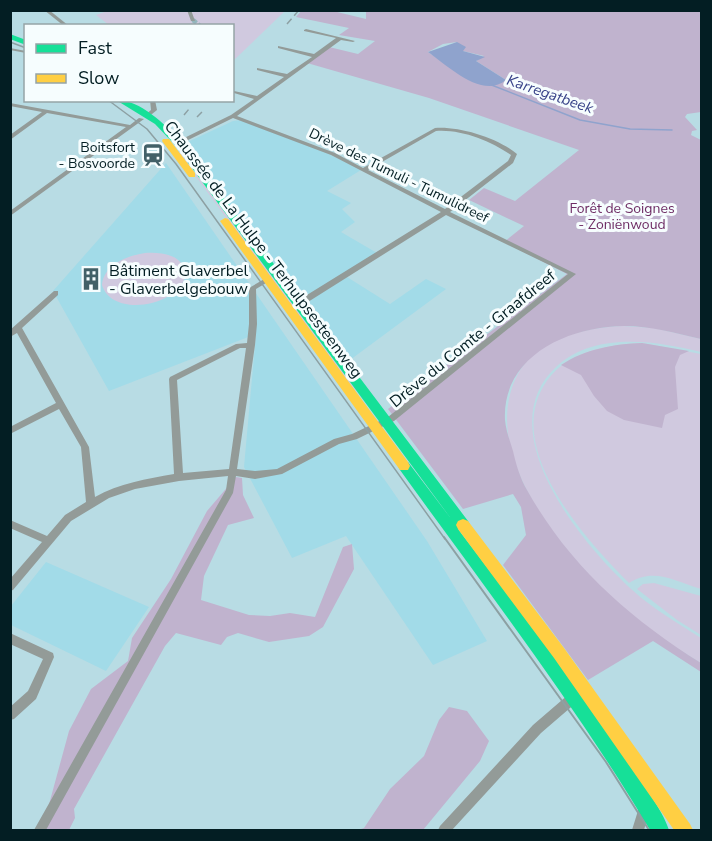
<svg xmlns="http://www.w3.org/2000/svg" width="712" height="841" viewBox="0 0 712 841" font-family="'Nunito Sans',sans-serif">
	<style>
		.built { fill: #a2dbe8 }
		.green { fill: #d0c9df }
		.forest { fill: #c0b3ce; fill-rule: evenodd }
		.water { fill: #8fa3cd }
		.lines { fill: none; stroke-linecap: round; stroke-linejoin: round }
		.stream { stroke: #8fa3cd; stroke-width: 1.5 }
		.street-tunnel { stroke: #94b6bd; stroke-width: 4.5; stroke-dasharray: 4.5 2; stroke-linecap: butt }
		.street { fill: #939b98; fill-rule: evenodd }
		.fast { fill: #16e098; fill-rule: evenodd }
		.slow { fill: #ffcf43; fill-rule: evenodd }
		.tram-far1 { stroke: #8da0a3; stroke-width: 1.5 }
		.tram { stroke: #8da0a3; stroke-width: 2 }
		.rail { stroke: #8da0a3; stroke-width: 1.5; stroke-dasharray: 7 4; stroke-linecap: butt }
		.labels { text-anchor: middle; stroke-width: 6; stroke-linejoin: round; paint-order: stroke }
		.far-poi-label { font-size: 14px; fill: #031e23; stroke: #f6fdfe; text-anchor: end }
		.far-street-label { font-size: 14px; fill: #031e23; stroke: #f6fdfe }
		.far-park-label { font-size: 14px; fill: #6e2d65; stroke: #f6fdfe }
		.far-water-label { font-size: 15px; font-style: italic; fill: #374288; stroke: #f6fdfe }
		.street-label { font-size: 16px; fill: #031e23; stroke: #f6fdfe }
		.poi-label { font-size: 16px; fill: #031e23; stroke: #f6fdfe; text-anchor: start }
	</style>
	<rect width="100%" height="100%" fill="#b8dce4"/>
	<!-- built -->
	<path class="built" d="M242,120L303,141L361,170L327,191L351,203L342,209L355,222L341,232L377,253L347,277L390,304L426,279L446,289L350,360L181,145L233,121Z
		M166,163L427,541L487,641L433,665L346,536L292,558L244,467L256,334L109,391L53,291Z
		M46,562L149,607L106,671L11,625V606Z"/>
	<!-- green -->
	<path class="green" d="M110,10L285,11L233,61L232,26L109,25L96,15Z
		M181,151L188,163L357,390L353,391L178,152Z
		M145,253C161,252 182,254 186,273C182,306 112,319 102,285C104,264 127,256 145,253Z
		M622,326L654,328L701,339V352C656,341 596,331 557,366C484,432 590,556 644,600C662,614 682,626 701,638V663C677,648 652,634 630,615C574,565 479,462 515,380C533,339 582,328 622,326Z
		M642,343L701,354V589C675,581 653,567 629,583C586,540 506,452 543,387C563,352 604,345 642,343Z
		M654,583L701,596V635L677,620L637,589L643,584Z"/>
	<!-- forest -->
	<path class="forest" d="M302,10L333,11L366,19V12L357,11H701V112L687,114L685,117L697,130L692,131L691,135L701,140V339C670,332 640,323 608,327C557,332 502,362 505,420C506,431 510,441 513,451C516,464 520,478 527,490C569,565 629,618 701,663V672L653,641L588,680L503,565L526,535L521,507L513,494L463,509L388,409L567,274L504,242L524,226L469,200L484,188L515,201L579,150L429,98L307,63L329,47L358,54L375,41L339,35L349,28L296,17ZM457,42L463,51L484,56L476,61L506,80L468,79L428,52L443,44Z
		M642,343L689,351L680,355L675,367L678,409L665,415L662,428L624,420L607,411L594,396L581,375L561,365C585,349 614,344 642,343Z
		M236,477L242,478L243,495L254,518L228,525L204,576L201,600L249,615L270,616L290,613L315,617L343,547L352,544L354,569L323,627L309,636L269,642L238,633L227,637L221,645L176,633L165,646L74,809L75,818L69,830H42L69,731L91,689L128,661L132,638L171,579L207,511Z
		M449,707L467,711L489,741L480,761L423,830H358L364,828L390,789L424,756L439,720Z"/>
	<!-- water -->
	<path class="water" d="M457,42L466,47L463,51L485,57L476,61L506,80C482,100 447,65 428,52Z"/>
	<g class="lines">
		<!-- stream -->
		<path class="stream" d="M489,84L580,120L630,129L672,130"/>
		<!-- street-tunnel -->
		<path class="street-tunnel" d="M193,20L200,26"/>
		<!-- street -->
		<path class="street" d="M44,10H49L69,26H64Z
			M187,10H191L195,21H191Z
			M306,29L355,41L353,42L341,40L237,116L335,153L363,168L435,128C459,126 498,138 517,154L513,163L450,212L576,274L394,421L357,439L339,444L282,474L255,479L236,476L233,493L46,830H34L226,490L228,476L179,481L135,489L109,498L71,521L13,590L10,591V579L42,542L10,528V520L47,536L65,515L86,502L81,447L59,409L10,434V427L56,403L17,333L10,337V330L54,291H58V295L22,328L89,447L95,497C119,483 147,479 174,474L169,379L170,377L236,344L247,343L249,324V288L266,278H270L271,280L256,289L257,324L255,345L237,469L255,471L277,469L334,439L352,434L388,417L568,274L446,215L300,307H294L293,305L294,303L441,212L331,155L233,118L180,144H176V142L231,115L254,99L234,93V91L257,96L284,77L257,70V68L287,74L312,57L278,48V46L314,54L336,38L304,31V30ZM436,131C461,129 491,141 511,155L508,161L445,209L368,170ZM240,348H246L229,469L183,473L177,380Z
			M10,48L26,51V53L10,50Z
			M150,100H155L157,110L147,118L144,116L151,110Z
			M10,103L130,125L139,118L144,119L10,216V211L126,127L47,113L10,140V135L42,112L10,106Z
			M10,633L53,653L54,657L36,699L14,719L10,720V707L28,691L43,659L10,644Z
			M573,693L577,694L578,698L577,702L541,733L452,830H438L440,826L533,725L569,694Z
			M645,799L649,801L651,805L644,830H632L641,801Z"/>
		<!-- fast -->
		<path class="fast" d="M10,34L26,40V45L10,39Z
			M116,100C141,100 164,124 181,141L468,521L470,525L468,529L463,531L458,529C515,604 572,678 624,756C637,776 662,808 669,830H650C575,704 485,588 400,470L398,466L400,462H408L452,520L175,145L155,124Z"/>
		<!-- slow -->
		<path class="slow" d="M163,139H169L195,173V177H189L162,141Z
			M225,218L228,219L408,462L410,466L408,470H400L220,221Z
			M463,519L468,521L564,648L690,824L693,830H674L554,658L458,529L456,525L458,521Z"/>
		<!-- tram-far1 -->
		<path class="tram-far1" d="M10,42L26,48
			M108,100L147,129L176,164L445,539"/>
		<!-- tram -->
		<path class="tram" d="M444,537L606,762L649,830"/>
		<!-- rail -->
		<path class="rail" d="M287,24L299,10
			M184,115L189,109
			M197,117L202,112"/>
	</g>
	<!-- icons -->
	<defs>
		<g id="station-bare" transform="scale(1.8)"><path d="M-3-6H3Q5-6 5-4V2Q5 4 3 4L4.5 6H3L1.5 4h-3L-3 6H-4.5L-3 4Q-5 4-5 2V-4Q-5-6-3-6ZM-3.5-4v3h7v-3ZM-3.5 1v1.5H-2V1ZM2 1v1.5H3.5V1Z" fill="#426067" stroke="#f6fdfe" stroke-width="2.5" paint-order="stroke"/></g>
		<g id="building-bare" transform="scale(1.8)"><path d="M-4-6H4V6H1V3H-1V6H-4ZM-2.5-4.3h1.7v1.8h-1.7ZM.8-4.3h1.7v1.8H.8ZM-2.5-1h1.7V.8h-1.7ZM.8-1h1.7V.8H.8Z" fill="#426067" stroke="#f6fdfe" stroke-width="2.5" paint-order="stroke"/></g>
	</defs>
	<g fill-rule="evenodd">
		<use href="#station-bare" x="153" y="155"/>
		<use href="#building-bare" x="91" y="279"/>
	</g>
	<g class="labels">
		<!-- far-poi labels -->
		<g class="far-poi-label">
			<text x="135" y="152">Boitsfort<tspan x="135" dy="16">- Bosvoorde</tspan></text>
		</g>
		<!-- far-street labels -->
		<g class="far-street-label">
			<text transform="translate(399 175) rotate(26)" y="5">Drève des Tumuli - Tumulidreef</text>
		</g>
		<!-- far-park labels -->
		<g class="far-park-label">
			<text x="622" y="213">Forêt de Soignes<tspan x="622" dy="16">- Zoniënwoud</tspan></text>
		</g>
		<!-- far-water labels -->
		<g class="far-water-label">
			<text transform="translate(550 94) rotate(19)" y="5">Karregatbeek</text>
		</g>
		<!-- street labels -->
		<g class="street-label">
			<text transform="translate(264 249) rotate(53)" y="6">Chaussée de La Hulpe - Terhulpsesteenweg</text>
			<text transform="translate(472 338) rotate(-39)" y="6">Drève du Comte - Graafdreef</text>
		</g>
		<!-- poi labels -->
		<g class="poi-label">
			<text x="109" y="276">Bâtiment Glaverbel<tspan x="109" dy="18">- Glaverbelgebouw</tspan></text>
		</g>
	</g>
	<!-- border -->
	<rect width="712" height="841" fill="none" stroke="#031e23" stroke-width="24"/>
	<!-- legend -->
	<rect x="24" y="24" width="210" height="78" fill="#f6fdfe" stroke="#95a4a6" stroke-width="1.5"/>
	<rect x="36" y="44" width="30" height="9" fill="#16e098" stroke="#95a4a6" stroke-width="1.5"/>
	<text x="78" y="54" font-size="18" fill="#031e23">Fast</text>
	<rect x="36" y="74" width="30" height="9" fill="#ffcf43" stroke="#95a4a6" stroke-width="1.5"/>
	<text x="78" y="84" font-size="18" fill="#031e23">Slow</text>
</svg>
